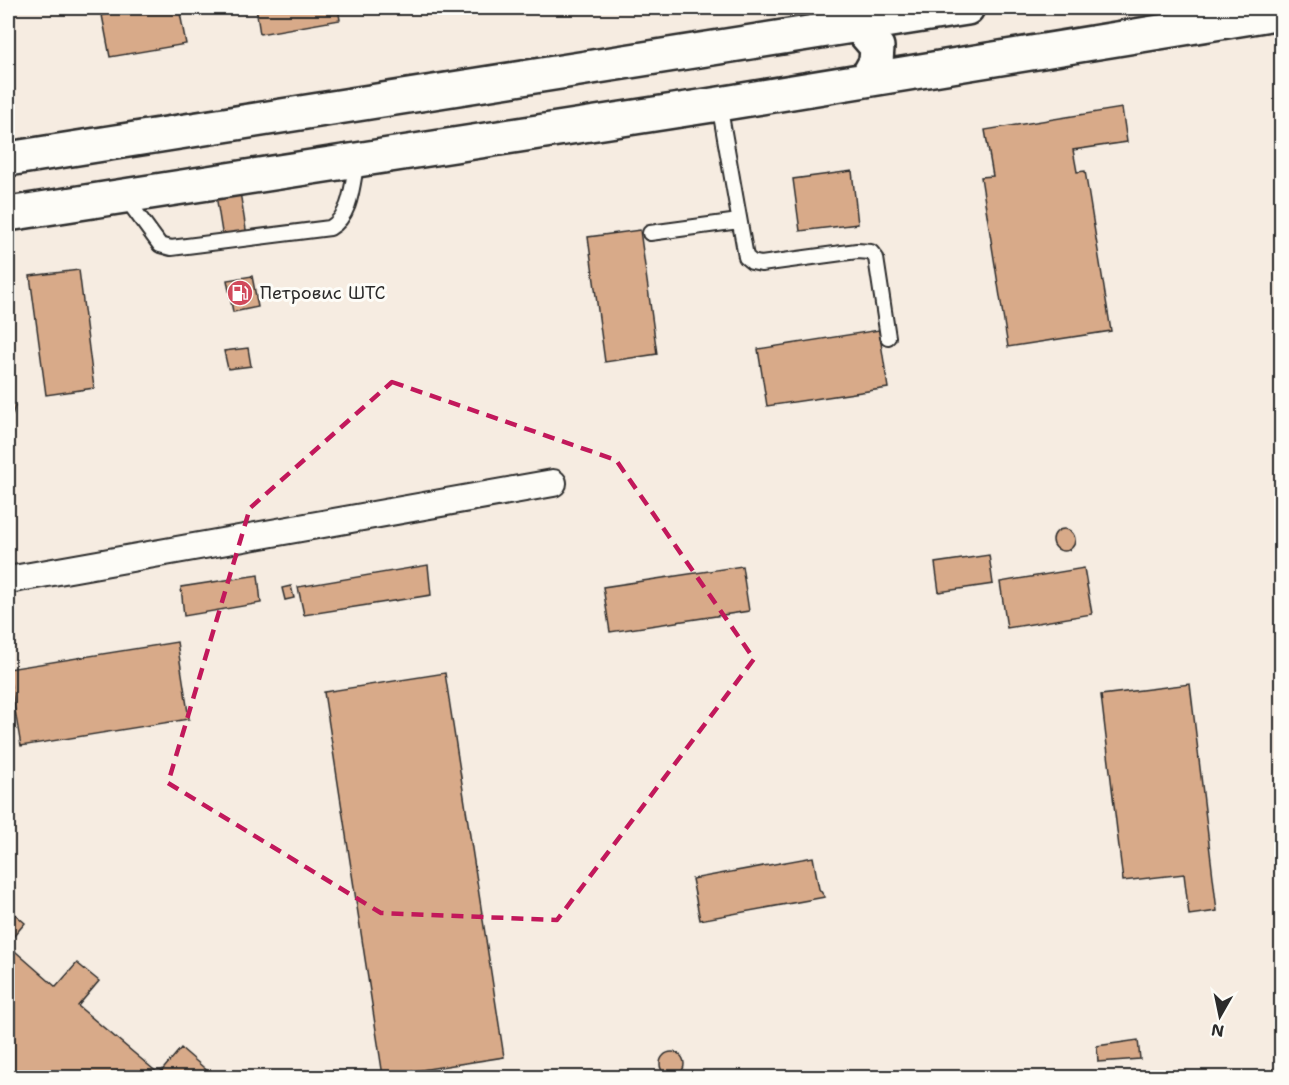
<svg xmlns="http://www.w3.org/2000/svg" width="1289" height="1085" viewBox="0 0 1289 1085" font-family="'Shantell Sans',sans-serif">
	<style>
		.building { fill: #d8aa89; stroke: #2b2b2b; stroke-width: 1.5 }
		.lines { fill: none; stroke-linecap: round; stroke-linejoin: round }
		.lane-casing { stroke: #2b2b2b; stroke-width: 18 }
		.street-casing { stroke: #2b2b2b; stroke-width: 30 }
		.secondary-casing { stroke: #2b2b2b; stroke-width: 38 }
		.lane { stroke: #fdfcf7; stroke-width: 14 }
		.street { stroke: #fdfcf7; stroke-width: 26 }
		.secondary { stroke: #fdfcf7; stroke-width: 33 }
		.marked { fill: none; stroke: #c2185b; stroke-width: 4.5; stroke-dasharray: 12 8; stroke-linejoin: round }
		.labels { text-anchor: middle; stroke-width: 6; stroke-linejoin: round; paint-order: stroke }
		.poi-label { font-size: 18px; fill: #2b2b2b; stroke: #fdfcf7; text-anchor: start }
	</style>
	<rect width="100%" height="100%" fill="#f6ece1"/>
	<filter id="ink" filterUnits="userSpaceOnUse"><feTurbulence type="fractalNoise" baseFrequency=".0167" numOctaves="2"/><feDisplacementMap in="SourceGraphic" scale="12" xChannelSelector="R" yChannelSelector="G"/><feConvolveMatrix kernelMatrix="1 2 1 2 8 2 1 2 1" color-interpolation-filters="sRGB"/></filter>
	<g filter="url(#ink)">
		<!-- building -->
		<path class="building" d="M145,8H179L186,44L110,57L102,15Z
			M256,8H338L340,20L260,34Z
			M1122,108L1127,142L1073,150L1077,172L1085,171L1111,331L1008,347L981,177L993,176L985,130Z
			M852,171L858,224L800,231L793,179Z
			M240,192L248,242L224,245L216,195Z
			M640,230L657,354L605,362L588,237Z
			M79,270L94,388L46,395L30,276Z
			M252,276L258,307L233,312L227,280Z
			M879,330L888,388L767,406L758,349Z
			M248,348L251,366L228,369L224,351Z
			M8,403L15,406L8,427Z
			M1053 540a11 11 0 1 1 22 0a11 11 0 1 1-22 0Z
			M989,555L993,584L939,592L935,563Z
			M428,565L431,595L304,615L298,587Z
			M742,566L749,611L610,632L603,587Z
			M1084,568L1092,614L1007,628L1000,582Z
			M258,575L261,603L184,616L181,587Z
			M291,586L294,598L285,600L282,588Z
			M177,642L189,719L21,746L8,669Z
			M445,673L504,1057L383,1076L324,692Z
			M1190,684L1217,911L1189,915L1184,874L1123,881L1101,695Z
			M813,857L819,889L825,897L700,920L692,879Z
			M8,908L25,923L8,943Z
			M8,945L56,987L77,963L99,981L78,1006L159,1074L181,1048L210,1073L206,1078H9Z
			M1138,1040L1140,1059L1098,1062L1097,1046Z
			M660 1064a12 12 0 1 1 24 0a12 12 0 1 1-24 0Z"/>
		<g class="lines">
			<!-- lane casing -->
			<g class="lane-casing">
				<path id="lane" d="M719,104L746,257L752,262L761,264L857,251L871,252L876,258L888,337
					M125,197L160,245L171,248L330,228C352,215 352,184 357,160
					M650,233L739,221"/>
			</g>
			<!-- street casing -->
			<g class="street-casing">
				<path id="street" d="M8,580L553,483"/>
			</g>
			<!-- secondary casing -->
			<g class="secondary-casing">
				<path id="secondary" d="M858,25L877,47L876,62L866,80
					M8,159L967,8
					M8,214L719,104L1282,12"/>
			</g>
			<!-- lane -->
			<use href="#lane" class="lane"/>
			<!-- street -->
			<use href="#street" class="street"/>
			<!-- secondary -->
			<use href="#secondary" class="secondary"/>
		</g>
	</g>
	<!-- marked area -->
	<path class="marked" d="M392,382L616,460L754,659L557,920L381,913L168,783L250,508Z"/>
	<!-- icons -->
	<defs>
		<g id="fuel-disc" transform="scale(1.35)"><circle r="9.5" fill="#d1495b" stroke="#fdfcf7"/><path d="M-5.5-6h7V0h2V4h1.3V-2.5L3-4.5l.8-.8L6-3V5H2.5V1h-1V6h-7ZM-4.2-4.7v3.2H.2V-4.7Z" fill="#fff"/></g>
	</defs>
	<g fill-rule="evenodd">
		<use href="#fuel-disc" x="240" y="293"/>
	</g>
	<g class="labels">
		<!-- poi labels -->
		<g class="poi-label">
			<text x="260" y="299">Петровис ШТС</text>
		</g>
	</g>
	<!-- margin -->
	<rect width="1289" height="1085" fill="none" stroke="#fdfcf7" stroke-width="30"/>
	<rect x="15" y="15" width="1259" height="1055" fill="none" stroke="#2b2b2b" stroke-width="2" filter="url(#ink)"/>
	<!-- north arrow -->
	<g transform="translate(1220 1016) rotate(189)" stroke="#fdfcf7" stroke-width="4.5" paint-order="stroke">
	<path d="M0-4.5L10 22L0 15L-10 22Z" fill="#2b2b2b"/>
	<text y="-9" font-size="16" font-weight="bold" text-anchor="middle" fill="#2b2b2b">N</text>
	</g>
</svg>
